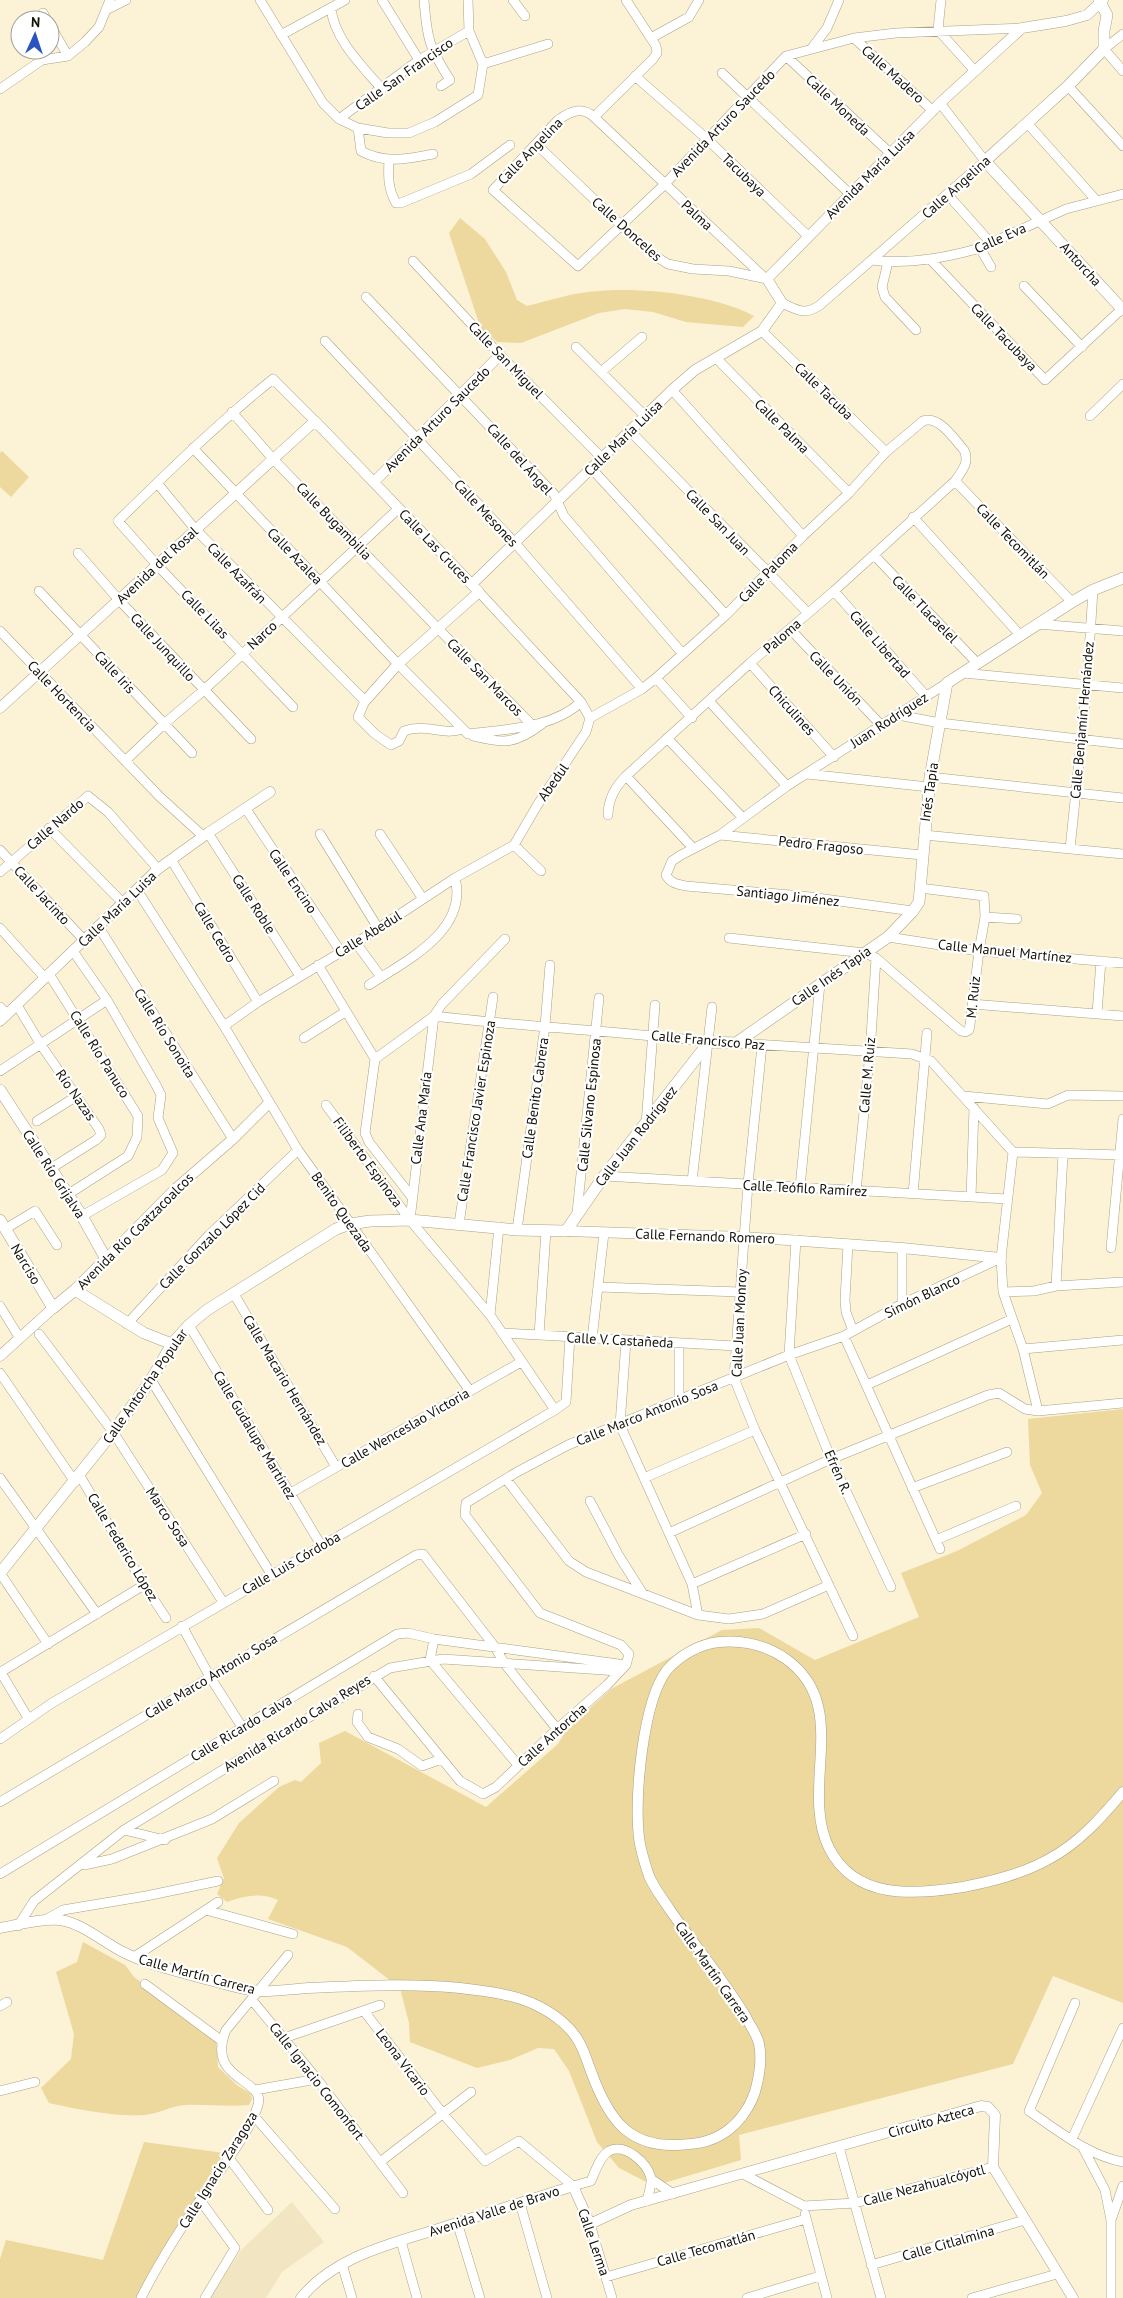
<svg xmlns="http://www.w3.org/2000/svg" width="1123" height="2298" viewBox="0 0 1123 2298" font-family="'PT Sans',sans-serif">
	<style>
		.built { fill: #f2e5c2 }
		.green { fill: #edd89d }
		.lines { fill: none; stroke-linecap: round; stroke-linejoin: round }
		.minor-casing { stroke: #aaa186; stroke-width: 10 }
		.tertiary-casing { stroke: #aaa186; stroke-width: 11 }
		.secondary-casing { stroke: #aaa186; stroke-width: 12 }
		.minor { stroke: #fff; stroke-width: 9 }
		.tertiary { stroke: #fff; stroke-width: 10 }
		.secondary { stroke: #fff; stroke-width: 11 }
		.labels { text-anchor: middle; stroke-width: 4.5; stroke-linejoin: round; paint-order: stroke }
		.street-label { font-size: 14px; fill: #141107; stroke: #fff }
	</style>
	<rect width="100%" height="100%" fill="#fcf2d6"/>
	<!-- built -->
	<path class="built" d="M292,2202L324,2242L282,2272L266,2298H210L241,2250Z"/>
	<!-- green -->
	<path class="green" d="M460,218L485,239L506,272L517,300L527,306C551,300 575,292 599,291C643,287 715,295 754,316L743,327L686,322L653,312L625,309L599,313L521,343L497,342L480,326L449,233Z
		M2,451L29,477L11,497L0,487V453Z
		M1123,1409V2003L1053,1976L1013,2064L739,2135L741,2160L654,2186L619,2168L597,2142L569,2071L554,2049L538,2048L510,2060L477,2068L410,2042L409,2023L400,1988L347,1947L268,1919L278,1900C261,1892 244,1896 227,1902L217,1894L224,1878L217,1858L239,1823L279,1787L295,1780L301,1782L321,1763L319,1743L345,1731L486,1807L558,1744L567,1729L611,1689L722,1630L759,1628L815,1660L919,1617L901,1573L957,1551L1026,1515L1042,1493L1030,1465L1028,1419Z
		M83,1942L125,1965L134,1977L216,2038L218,2067L238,2086L250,2093L252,2099L249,2105C227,2107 207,2104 185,2105C171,2106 158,2114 144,2115C117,2117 75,2109 49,2103L41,2088L71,2059L74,2034L56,1972L77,1962Z
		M144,2142L224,2153L150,2271L137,2298H0V2259L6,2240L103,2260Z"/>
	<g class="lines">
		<!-- minor casing -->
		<g class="minor-casing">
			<path id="minor" d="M260,0L323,103L339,119L358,128L388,133H409L435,122L478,95L483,64
				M382,0L419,60
				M424,0C427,39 429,47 450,80L441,86
				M468,0L469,31L483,64
				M513,0L525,16
				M626,0L656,46L657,53L653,59L594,117C582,106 571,111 558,120L493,190L578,266L664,185L786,56L854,38L896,33L1022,28
				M941,0L938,30L975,71
				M331,8C334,39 362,66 382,89
				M108,9L126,0
				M43,13L47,20
				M50,25L68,56
				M1123,34L1104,49L1123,71
				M281,35L345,0
				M651,38L689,17L699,0
				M854,38L933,111
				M812,48L827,28L839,0
				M786,56L890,153
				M483,64L548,44
				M722,73L850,194
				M635,76L707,139L808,236
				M1068,86L1123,146
				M0,89L42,60L68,56L85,42L99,27L110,0
				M594,117L765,278
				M339,119L419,60L469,31
				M1028,124L1096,200
				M358,128L361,151C385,164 407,159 433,154
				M536,144L621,225L655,256L668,264L693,269L729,271L767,279
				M389,160C388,176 388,189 396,203H401L471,174L510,145
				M948,195L990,242
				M980,248L991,267
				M930,259L1045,380L1123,308
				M872,260C908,265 945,258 980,248L1066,209L1123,194
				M413,261L500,355L601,457
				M888,262L882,287L885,297L916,330
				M1024,286L1082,347
				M366,297L554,494L564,516L682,653
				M782,303C798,310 804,316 820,305L985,161L940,103
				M762,331L886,452
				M325,341L515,543L642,689
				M576,347L645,416
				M716,358L849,493
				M601,372L642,337
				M672,390L803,536
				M232,412L273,459L532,725
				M1090,416L1123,384
				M629,430L808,613
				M193,448L398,664L468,734
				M591,468L726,615
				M955,481L1072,602
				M157,483L195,529L365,701L358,717L375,734L391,745L399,741L404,731C427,723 442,736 463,729
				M913,517L1020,635
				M78,553L119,600L251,739
				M874,555L977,663
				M39,591L192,753
				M834,591L926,696
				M479,592L581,702L590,718
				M1037,624L1123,631
				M791,630L881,725
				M0,631L160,797L203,836
				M750,663L834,757
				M963,673L1123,688
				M656,678L692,718
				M709,701L787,786
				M293,707L157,565L118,521C168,472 218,423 273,379L315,421
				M898,715L940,723L1123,744
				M590,718L642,689L656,678L726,615L803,536L849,493L886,452L923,421C939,415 954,439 964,450C970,462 962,471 955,481L834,591L750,663L626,776C615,787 608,799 608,815
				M468,734C505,729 552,729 581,702
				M473,736C504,744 516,744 542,724
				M667,738L742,817
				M125,761L164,724L204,690L398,509
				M807,774L929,787
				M626,776L693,848
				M930,777L1123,798
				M246,809L341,952
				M49,828L123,903
				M208,833L300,976
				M320,834L378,928
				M380,834L423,899
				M720,835L922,855
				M924,835L1123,854
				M514,845L541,871
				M1070,849L1087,684L1093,590
				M0,850L84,940
				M172,861L258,1002
				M0,872L88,796L108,812L158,869
				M137,890L224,1026L298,1150L470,1391
				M913,911L802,896L686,886C677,884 670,883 666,875L672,861L681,855L720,835L787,786L947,683
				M985,917L1017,919
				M98,926L233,1139
				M0,928L45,978
				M888,937L979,951L1123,963
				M729,938L865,953L876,958L961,1031L965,1032L969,1030L970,1025L979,951L985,917L984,896L920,888
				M356,943L381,977
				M73,951L107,1000L156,1085L161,1095L158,1118L173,1153L162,1170L82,1216
				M318,965L375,1059
				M49,974L138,1116L137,1137L128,1156L67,1195
				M369,985C405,961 469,931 455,878
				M972,1004L1123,1016
				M17,1005L41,1045L99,1129L101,1135L96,1140L50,1169
				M0,1007L7,1014
				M1097,1013L1101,961
				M224,1026L258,1002L356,943L455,878L514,845L538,804L586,732L590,718
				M304,1038L345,1012
				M736,1043L912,1054L931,1061L1013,1152
				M762,1045L748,1184L734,1378L755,1430L853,1636
				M375,1059L434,1016C525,1027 617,1031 709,1042
				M375,1059L365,1133L369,1142L411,1196
				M0,1071L107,1000
				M964,1096L1048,1104L1068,1095L1123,1096
				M326,1105L410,1220L490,1315L555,1410
				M37,1121L77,1096
				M646,1124L655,1005
				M1013,1152L1001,1258L1003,1292L1023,1349L1038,1411
				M1013,1152L1123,1155
				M604,1176L1007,1199
				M692,1181L712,1007
				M800,1187L820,984
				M856,1191L870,1053L876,958
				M913,1194L927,1033
				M971,1197L974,1108
				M577,1213L599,998
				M410,1220L434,1016L442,1004L505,939
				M459,1224L493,997
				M5,1229L35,1211L57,1245
				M517,1230L545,1026L550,965
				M796,1240L789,1355L831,1459L891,1587
				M848,1244L845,1300L846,1312L853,1331
				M1111,1248L1123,1119
				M1056,1286L1063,1154
				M599,1287L740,1292
				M1003,1292L1034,1291L1056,1286L1123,1282
				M234,1294L336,1467
				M902,1304V1248
				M0,1306L19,1337
				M490,1315L499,1227
				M127,1324L209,1235L298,1150
				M189,1325L321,1545
				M504,1333L736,1346
				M39,1334L113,1432L223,1602
				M539,1335L546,1231
				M844,1336L940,1549
				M592,1339L604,1233
				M626,1341L620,1425L692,1584L698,1615
				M1023,1349L1123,1340
				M0,1373L75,1482
				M151,1380L271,1574
				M867,1385L1012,1319
				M679,1401V1344
				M80,1476L144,1585L166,1618
				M0,1478L97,1614
				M644,1478L755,1430
				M506,1479L569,1561L586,1572L698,1615L729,1619L763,1614L829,1585
				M912,1488L1007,1452
				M289,1494L521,1362
				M590,1501L619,1556L643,1594
				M669,1533L831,1459L988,1395L999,1393L1025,1409L1038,1411L1123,1403
				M936,1540L1016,1506
				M0,1573L48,1644
				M692,1584L806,1534
				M182,1626L210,1677L242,1727
				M434,1639L430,1660L518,1765
				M0,1671L28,1718
				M1,1672L144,1585
				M374,1676L460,1781L483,1794L496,1787L557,1729L607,1685L626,1665L629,1654L621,1645L540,1613L465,1515L466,1503L517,1472L568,1445L789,1355L844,1336L902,1304L1001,1258
				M358,1714L357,1722L368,1737L398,1749L422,1766L442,1759
				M0,1739L52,1703L555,1410L566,1402L570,1337
				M0,1802L416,1555L423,1554L495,1647L504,1663L557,1729
				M124,1830L165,1840
				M84,1865L112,1859L212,1819L274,1781
				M0,1874L397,1634L408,1633L434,1639L626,1665
				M206,1910L293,1934
				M45,1920L63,1910L146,1896L218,1881
				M18,1926L34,1901L124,1830L390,1668L443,1659L618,1671
				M134,1957L218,1902
				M145,1984L222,2041
				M252,2000L317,2079L403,2193
				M1075,2003L1029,2111C1059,2131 1087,2155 1123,2162
				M0,2006L7,2002
				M364,2011L443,2114L485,2161L519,2141L573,2186L591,2181C595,2172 600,2156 609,2151C626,2143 647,2163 651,2178C652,2184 648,2195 647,2201
				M284,2038L380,2005
				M255,2090L317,2079
				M0,2091L35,2082
				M254,2116L335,2209
				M1072,2139L1123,2028
				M839,2147L881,2298
				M1083,2148L1105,2190L1111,2220V2298
				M229,2158L268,2210
				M380,2162L471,2092
				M743,2174L804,2206L855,2203L993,2167
				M651,2179L673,2194
				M200,2200L235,2248L205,2298
				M520,2203L547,2298
				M805,2214L827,2298
				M1111,2220L1123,2186
				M457,2222L480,2298
				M590,2224L612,2298
				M401,2241L417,2298
				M342,2264L352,2298
				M871,2265L1025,2220
				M606,2277L806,2219
				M141,2298C161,2258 186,2220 211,2184C226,2162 251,2129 258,2105C266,2078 205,2081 226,2030L288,1955
				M747,2298L820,2276
				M972,2298L1057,2274"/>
		</g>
		<!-- tertiary casing -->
		<g class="tertiary-casing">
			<path id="tertiary" d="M374,482L500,355
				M472,584L672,390L695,370L762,331L782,303L767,279L940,103L1022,28L1066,21L1087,15L1103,0
				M0,708L315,421L479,592L398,664L365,701
				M0,1021L158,869L208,833L270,792
				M566,1231L744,1237L902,1248L1001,1258
				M106,1259L173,1191L233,1139L269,1103
				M0,1356L53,1308
				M0,1928C19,1925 40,1918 60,1920C82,1923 103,1942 123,1952C149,1965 180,1972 209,1980C225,1984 242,1990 258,1991C274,1992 292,1989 308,1988C359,1986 409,1983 460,1988C486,1991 514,1994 538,2006C552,2013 567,2024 576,2037C584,2048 587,2062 592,2074C608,2117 627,2147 677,2145C696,2144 708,2143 724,2133C741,2122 753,2103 757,2084C760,2071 762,2058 759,2044C757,2034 750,2026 746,2017C724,1980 695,1946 670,1910C663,1899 654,1888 649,1876C645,1864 640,1849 639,1837C634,1797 643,1701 667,1670C680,1655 700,1644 719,1642C743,1640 766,1645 786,1659C852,1706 799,1787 829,1848C855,1900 914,1895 963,1887C993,1881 1022,1874 1049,1859C1079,1843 1101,1818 1123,1792
				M301,2298C334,2257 390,2244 438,2229C483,2214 528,2201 573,2186L590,2224L631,2205L981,2106L988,2107L995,2115L993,2167L1073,2298"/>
		</g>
		<!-- secondary casing -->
		<g class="secondary-casing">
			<path id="secondary" d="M1099,0L1107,15L1104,31V49L1068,86L985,161L1123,310
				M0,1090L82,1216L106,1259L75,1290L53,1308L0,1220
				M75,1290L144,1333L172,1344
				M0,1573L113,1432L151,1380L172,1344L189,1325L207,1310L336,1229L350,1224L370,1221L410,1220L517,1230L566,1231L604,1176L709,1042L736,1043L888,937L913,911L919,902L930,777L947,683L1072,602L1093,590L1123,578"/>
		</g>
		<!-- minor -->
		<use href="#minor" class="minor"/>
		<!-- tertiary -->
		<use href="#tertiary" class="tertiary"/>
		<!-- secondary -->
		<use href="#secondary" class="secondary"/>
	</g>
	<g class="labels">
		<!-- street labels -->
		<g class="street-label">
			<text transform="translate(404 74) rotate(-35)" y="5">Calle San Francisco</text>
			<text transform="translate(893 74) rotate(42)" y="5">Calle Madero</text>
			<text transform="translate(838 105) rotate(43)" y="5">Calle Moneda</text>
			<text transform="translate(723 123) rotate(-46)" y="5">Avenida Arturo Saucedo</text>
			<text transform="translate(530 151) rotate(-46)" y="5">Calle Angelina</text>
			<text transform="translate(870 174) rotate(-45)" y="5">Avenida María Luisa</text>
			<text transform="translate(744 175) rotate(44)" y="5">Tacubaya</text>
			<text transform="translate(956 187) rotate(-42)" y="5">Calle Angelina</text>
			<text transform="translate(697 215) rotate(43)" y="5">Palma</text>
			<text transform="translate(627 229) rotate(42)" y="5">Calle Donceles</text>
			<text transform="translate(1000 238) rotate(-24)" y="5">Calle Eva</text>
			<text transform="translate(1081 264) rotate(48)" y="5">Antorcha</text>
			<text transform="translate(1004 337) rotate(46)" y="5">Calle Tacubaya</text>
			<text transform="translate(506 360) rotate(46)" y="5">Calle San Miguel</text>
			<text transform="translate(824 391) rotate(44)" y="5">Calle Tacuba</text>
			<text transform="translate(437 419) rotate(-45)" y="5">Avenida Arturo Saucedo</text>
			<text transform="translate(782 426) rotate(45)" y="5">Calle Palma</text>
			<text transform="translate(623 438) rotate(-44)" y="5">Calle María Luisa</text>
			<text transform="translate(520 459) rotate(48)" y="5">Calle del Ángel</text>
			<text transform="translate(486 513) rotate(47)" y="5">Calle Mesones</text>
			<text transform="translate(334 521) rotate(46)" y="5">Calle Bugambilia</text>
			<text transform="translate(718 522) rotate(46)" y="5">Calle San Juan</text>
			<text transform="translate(1013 541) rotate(46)" y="5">Calle Tecomitlán</text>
			<text transform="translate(435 546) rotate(46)" y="5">Calle Las Cruces</text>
			<text transform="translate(295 556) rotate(46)" y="5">Calle Azalea</text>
			<text transform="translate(157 565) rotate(-43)" y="5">Avenida del Rosal</text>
			<text transform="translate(768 572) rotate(-46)" y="5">Calle Paloma</text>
			<text transform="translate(237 573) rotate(46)" y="5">Calle Azafrán</text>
			<text transform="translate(925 609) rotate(46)" y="5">Calle Tlacaelel</text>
			<text transform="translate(205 614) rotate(46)" y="5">Calle Lilas</text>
			<text transform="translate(262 635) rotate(-43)" y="5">Narco</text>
			<text transform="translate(782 636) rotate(-41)" y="5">Paloma</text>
			<text transform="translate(880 644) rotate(49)" y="5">Calle Libertad</text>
			<text transform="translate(163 647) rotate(47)" y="5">Calle Junquillo</text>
			<text transform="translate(115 672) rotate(47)" y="5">Calle Iris</text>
			<text transform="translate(485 677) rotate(46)" y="5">Calle San Marcos</text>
			<text transform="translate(836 678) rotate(46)" y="5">Calle Unión</text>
			<text transform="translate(62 696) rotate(46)" y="5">Calle Hortencia</text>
			<text transform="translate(792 710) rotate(48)" y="5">Chiculines</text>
			<text transform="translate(889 720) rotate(-33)" y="5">Juan Rodríguez</text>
			<text transform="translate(1082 720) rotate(-85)" y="5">Calle Benjamín Hernández</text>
			<text transform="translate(553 782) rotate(-55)" y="5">Abedul</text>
			<text transform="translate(929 792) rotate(-82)" y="5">Inés Tapia</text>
			<text transform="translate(55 824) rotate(-41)" y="5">Calle Nardo</text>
			<text transform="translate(821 845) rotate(6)" y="5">Pedro Fragoso</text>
			<text transform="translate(293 881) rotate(56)" y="5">Calle Encino</text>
			<text transform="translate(42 895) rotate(47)" y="5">Calle Jacinto</text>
			<text transform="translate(788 896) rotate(6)" y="5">Santiago Jiménez</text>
			<text transform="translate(254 904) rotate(57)" y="5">Calle Roble</text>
			<text transform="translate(117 909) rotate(-44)" y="5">Calle María Luisa</text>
			<text transform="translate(215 932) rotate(59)" y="5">Calle Cedro</text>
			<text transform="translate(368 934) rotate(-32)" y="5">Calle Abedul</text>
			<text transform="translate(1005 951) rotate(6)" y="5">Calle Manuel Martínez</text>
			<text transform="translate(831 976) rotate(-35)" y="5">Calle Inés Tapia</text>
			<text transform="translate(973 997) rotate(-84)" y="5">M. Ruiz</text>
			<text transform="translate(165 1033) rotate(58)" y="5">Calle Río Sonoita</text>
			<text transform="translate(708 1040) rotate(5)" y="5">Calle Francisco Paz</text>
			<text transform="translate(100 1054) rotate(58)" y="5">Calle Río Panuco</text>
			<text transform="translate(867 1075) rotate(-85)" y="5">Calle M. Ruiz</text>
			<text transform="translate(76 1095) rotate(55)" y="5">Río Nazas</text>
			<text transform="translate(535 1098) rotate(-82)" y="5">Calle Benito Cabrera</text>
			<text transform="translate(589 1105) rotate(-84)" y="5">Calle Silvano Espinosa</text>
			<text transform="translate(476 1111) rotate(-81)" y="5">Calle Francisco Javier Espinoza</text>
			<text transform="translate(421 1118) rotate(-83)" y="5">Calle Ana María</text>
			<text transform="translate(636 1136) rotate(-52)" y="5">Calle Juan Rodríguez</text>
			<text transform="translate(368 1162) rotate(54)" y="5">Filiberto Espinoza</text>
			<text transform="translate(54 1174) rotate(57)" y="5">Calle Río Grijalva</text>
			<text transform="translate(805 1188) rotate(3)" y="5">Calle Teófilo Ramírez</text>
			<text transform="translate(342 1212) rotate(55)" y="5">Benito Quezada</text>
			<text transform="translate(135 1231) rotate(-45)" y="5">Avenida Río Coatzacoalcos</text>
			<text transform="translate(212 1236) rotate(-45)" y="5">Calle Gonzalo López Cid</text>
			<text transform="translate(705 1236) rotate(2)" y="5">Calle Fernando Romero</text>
			<text transform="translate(26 1264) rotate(59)" y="5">Narciso</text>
			<text transform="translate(922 1296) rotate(-26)" y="5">Simón Blanco</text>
			<text transform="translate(739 1323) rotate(-87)" y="5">Calle Juan Monroy</text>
			<text transform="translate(620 1340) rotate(3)" y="5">Calle V. Castañeda</text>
			<text transform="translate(285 1380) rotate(59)" y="5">Calle Macario Hernández</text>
			<text transform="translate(145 1386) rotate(-55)" y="5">Calle Antorcha Popular</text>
			<text transform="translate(647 1413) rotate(-22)" y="5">Calle Marco Antonio Sosa</text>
			<text transform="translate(405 1428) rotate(-30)" y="5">Calle Wenceslao Victoria</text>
			<text transform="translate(255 1435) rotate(59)" y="5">Calle Gudalupe Martínez</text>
			<text transform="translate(838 1472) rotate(66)" y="5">Efrén R.</text>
			<text transform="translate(168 1517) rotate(57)" y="5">Marco Sosa</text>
			<text transform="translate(123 1547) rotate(59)" y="5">Calle Federico López</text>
			<text transform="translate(291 1563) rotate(-30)" y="5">Calle Luis Córdoba</text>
			<text transform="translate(211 1676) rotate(-31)" y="5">Calle Marco Antonio Sosa</text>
			<text transform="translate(297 1723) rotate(-32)" y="5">Avenida Ricardo Calva Reyes</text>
			<text transform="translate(241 1728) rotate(-31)" y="5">Calle Ricardo Calva</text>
			<text transform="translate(552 1735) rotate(-42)" y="5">Calle Antorcha</text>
			<text transform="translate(713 1972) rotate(55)" y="5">Calle Martín Carrera</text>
			<text transform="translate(197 1974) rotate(15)" y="5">Calle Martín Carrera</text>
			<text transform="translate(403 2062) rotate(53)" y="5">Leona Vicario</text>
			<text transform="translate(317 2081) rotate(52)" y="5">Calle Ignacio Comonfort</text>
			<text transform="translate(931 2121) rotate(-16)" y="5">Circuito Azteca</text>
			<text transform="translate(218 2170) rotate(-58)" y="5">Calle Ignacio Zaragoza</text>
			<text transform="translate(924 2185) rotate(-15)" y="5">Calle Nezahualcóyotl</text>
			<text transform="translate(494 2211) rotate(-18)" y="5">Avenida Valle de Bravo</text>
			<text transform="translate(594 2242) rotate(71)" y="5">Calle Lerma</text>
			<text transform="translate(948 2243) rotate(-16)" y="5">Calle Citlalmina</text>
			<text transform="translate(706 2248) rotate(-16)" y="5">Calle Tecomatlán</text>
		</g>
	</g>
	<!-- north arrow -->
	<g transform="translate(35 35) rotate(3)"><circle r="24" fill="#ffffff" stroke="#a1a09c"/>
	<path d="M0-4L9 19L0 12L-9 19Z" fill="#2b52c1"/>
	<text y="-8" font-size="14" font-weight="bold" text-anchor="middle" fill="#141107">N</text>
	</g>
</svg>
